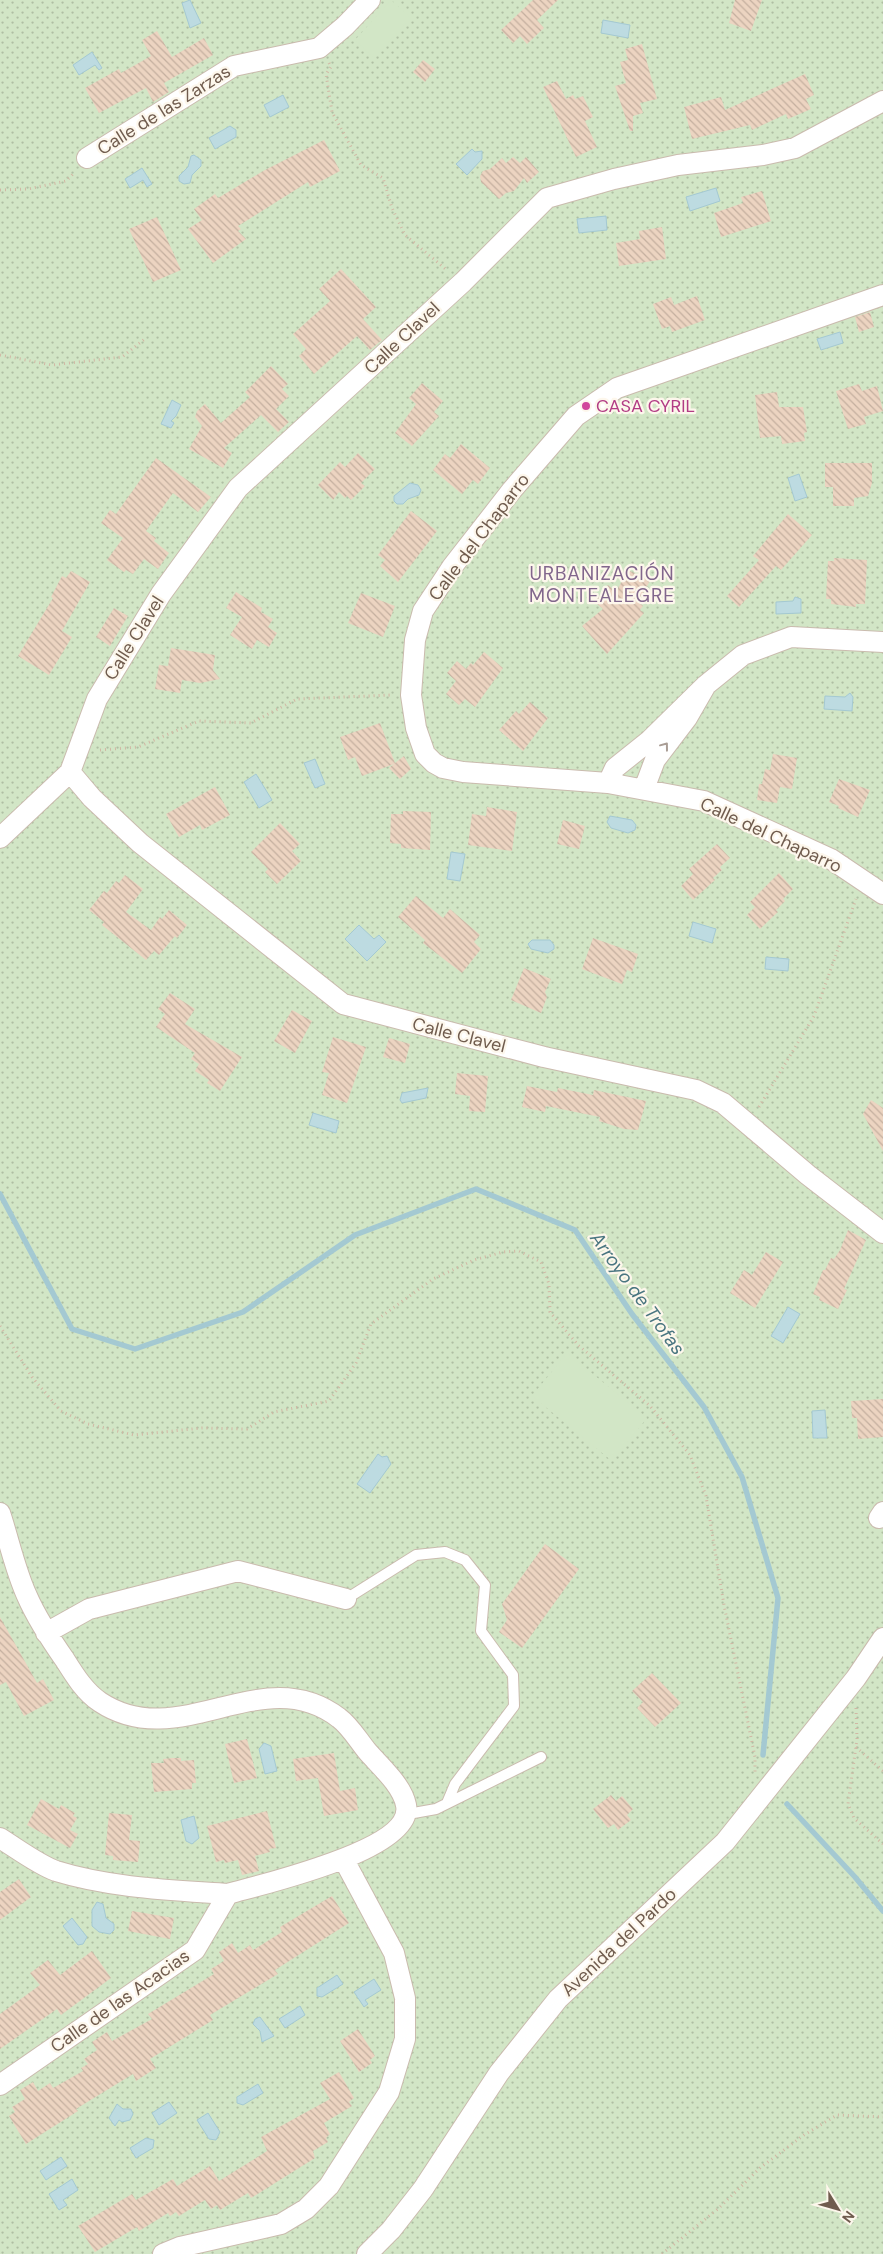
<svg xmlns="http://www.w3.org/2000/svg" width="883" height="2254" viewBox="0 0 883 2254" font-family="'DM Sans',sans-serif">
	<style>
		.park { fill: url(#park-dots) }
		.garden { fill: #d2e6c6 }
		.water { fill: #bddbe1; stroke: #a4c9d2 }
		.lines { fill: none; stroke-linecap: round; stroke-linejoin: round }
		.stream { stroke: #a4c9d2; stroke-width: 5.5 }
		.building { fill: url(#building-back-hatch) }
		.lane-casing { stroke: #cabbae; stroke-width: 12 }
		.street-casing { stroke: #cabbae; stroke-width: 22 }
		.path { stroke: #d1b7a4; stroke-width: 3; stroke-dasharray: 1 4; stroke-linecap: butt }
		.lane { stroke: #fff; stroke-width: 10 }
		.street { stroke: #fff; stroke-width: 20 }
		.oneway { stroke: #a99d95 }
		.hotel-dot { fill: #d1479c; stroke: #fdf7ec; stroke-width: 2 }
		.labels { text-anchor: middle; stroke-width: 4.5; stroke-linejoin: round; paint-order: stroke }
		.street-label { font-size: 18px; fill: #705c4e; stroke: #fdf7ec }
		.hotel-label { font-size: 18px; fill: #b23c85; stroke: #fdf7ec; text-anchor: start }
		.neighbourhood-label { font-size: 19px; letter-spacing: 1px; fill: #81668c; stroke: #fdf7ec }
		.water-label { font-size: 19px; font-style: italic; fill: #4a7681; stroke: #fdf7ec }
	</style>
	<defs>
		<pattern id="park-dots" width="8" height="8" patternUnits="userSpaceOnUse" patternTransform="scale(1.25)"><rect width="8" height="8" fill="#d2e6c6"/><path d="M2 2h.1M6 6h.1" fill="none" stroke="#afbea3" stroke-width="1.8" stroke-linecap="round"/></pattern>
		<pattern id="building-back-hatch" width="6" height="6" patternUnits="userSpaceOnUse" patternTransform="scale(1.25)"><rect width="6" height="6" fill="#ecd4c1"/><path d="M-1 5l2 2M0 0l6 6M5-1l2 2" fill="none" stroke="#c4af9f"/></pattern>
	</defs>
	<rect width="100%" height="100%" fill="#faf3e6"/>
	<!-- park -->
	<path class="park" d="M0,0H883V2254H0Z"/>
	<!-- garden -->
	<path class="garden" d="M391,0L411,18L374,58L355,40Z
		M567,1353L647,1418L612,1461L532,1396Z"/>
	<!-- water -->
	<path class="water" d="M190,0L201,23L190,28L182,3Z
		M603,20L630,25L628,38L601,33Z
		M92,52L102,68L99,70L95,65L79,75L73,65Z
		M283,95L289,107L270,117L264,105Z
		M230,126L236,130V137L215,149L209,138Z
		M472,149L475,152L482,151V159L467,175L456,164Z
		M194,155L201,160V166L192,175L190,183L184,184L179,181V176L188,167L191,156Z
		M142,168L152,184L147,187L143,180L130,188L125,179Z
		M716,188L720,201L690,211L686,197Z
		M606,216L607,230L579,233L577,219Z
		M840,332L843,343L821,350L817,339Z
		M172,400L181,405L176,416L171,421L174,423L171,428L161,424Z
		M799,474L807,497L795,501L788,478Z
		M410,483L418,485L421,490L419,495L408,499L403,504H397L394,501V496Z
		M795,597L801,599V613L776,614V602L793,601Z
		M850,693L853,697L852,711L824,709L825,696L845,697Z
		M315,759L325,784L315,788L304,763Z
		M256,774L272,800L259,808L244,782Z
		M610,816L632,820L636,825L635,830L628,833L611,828L607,822Z
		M451,852L465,854L460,881L447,879Z
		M693,922L716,929L712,943L689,936Z
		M359,925L374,939L379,935L386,942L367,961L345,939Z
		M532,940H550L554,945V949L548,953L531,949L528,944Z
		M766,957L789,959L788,971L765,969Z
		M428,1088L426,1098L402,1103L400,1100L402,1093Z
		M313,1113L339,1121L336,1133L309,1125Z
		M788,1307L800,1314L783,1343L771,1336Z
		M825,1410L827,1438H813L812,1411Z
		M378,1454L382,1457L387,1456L391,1464L370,1493L357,1484Z
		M264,1743L271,1746L277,1771L265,1774L259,1749Z
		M194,1816L199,1838L192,1844L186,1841L181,1820Z
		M97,1902L103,1904L106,1918L114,1924V1930L110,1934L99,1932L92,1926V1910Z
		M72,1918L87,1937L83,1944L78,1945L63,1926Z
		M337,1975L343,1984L322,1997L317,1996V1988Z
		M374,1979L381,1990L365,2000L368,2004L364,2007L354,1992Z
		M300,2006L305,2015L285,2028L279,2019Z
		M260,2017L274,2036L262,2042L260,2031L253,2024L255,2019Z
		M258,2084L263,2093L243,2105L237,2103V2097Z
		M169,2102L177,2113L159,2125L152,2113Z
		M117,2104L123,2109H131L133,2114L130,2120L122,2122L119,2120L115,2126L109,2118Z
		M208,2113L220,2132L216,2140L209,2139L197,2120Z
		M146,2138L154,2140L153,2148L136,2158L130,2148Z
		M61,2157L67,2166L46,2180L40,2171Z
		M72,2179L78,2190L63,2200L67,2205L59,2210L49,2194Z"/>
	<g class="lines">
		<!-- stream -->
		<path class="stream" d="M0,1194L72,1329L135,1349L243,1312L355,1235L476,1189L575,1230L632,1314L704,1407L742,1477L778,1598L763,1755
			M787,1804L855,1877L883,1911"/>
	</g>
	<!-- building -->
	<path class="building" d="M533,0H558L537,20L544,28L527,44L520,36L513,43L501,30Z
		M735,0H762L751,31L729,23Z
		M157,31L172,57L204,38L213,55L164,83L169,92L153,102L146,88L99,113L85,88L119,69L121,73L151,56L142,40Z
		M642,44L657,99L640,103L643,113L633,116V131H630L615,86L626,83L620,62L628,60L625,49Z
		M423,60L435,69L425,82L413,72Z
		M805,74L814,95L806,99L811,109L788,119L786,114L752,130L750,125L692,139L684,107L721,97L725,110Z
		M557,81L566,99L573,95L575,99L583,96L593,117L585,121L597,147L576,157L543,87Z
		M324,140L340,171L310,187L308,182L238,226L241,229L238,231L246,239L213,263L188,229L202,220L194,209L215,194L218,198L265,170Z
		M513,157L520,163L526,157L539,172L527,183L524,178L514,191L506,193L499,199L481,182L480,176L483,171L490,169L502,158L506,163Z
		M762,191L771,221L721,237L714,213L743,203L741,197Z
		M157,217L181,270L153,282L129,229Z
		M662,227L666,259L619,266L616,243L640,239L639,231Z
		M341,269L376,307L363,319L382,340L370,350L357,336L314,374L299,356L306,349L293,334L330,301L319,289Z
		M697,296L705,320L672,332L670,326L662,329L653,304L671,297L674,305Z
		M870,312L874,327L859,332L855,317Z
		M271,366L288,384L282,389L289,396L276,409L289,422L278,432L261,415L224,448L232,453L223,468L189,449L202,426L195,417L197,411L205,404L221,423L250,397L245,392Z
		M422,383L443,401L434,412L439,416L412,446L395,433L416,404L409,398Z
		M859,384L862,391L877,386L883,411L864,417L866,424L848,429L836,391Z
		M777,392L779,407H803L807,432L804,433L805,441L782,444L781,436L760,438L755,395Z
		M461,444L490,468L478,484L473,480L462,494L433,470L445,454L450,458Z
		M358,453L375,469L361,483L365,486L351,500L347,496L345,498L339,492L333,500L318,485L340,462L345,467Z
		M156,458L211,497L198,512L173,493L146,531L156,538L154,541L169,553L158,569L144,559L133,574L126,570L124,572L107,560L123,538L101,523L110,510L116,514Z
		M825,463H872V483L868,496L854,498V506H833V487H825Z
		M411,511L437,531L398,582L380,566L385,560L378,555Z
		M788,514L812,535L781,570L776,566L739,607L727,596L759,560L753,556Z
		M834,558L867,560L865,604H856V607L831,604V599H826L828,561H834Z
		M628,570L650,581L638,601L643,606L640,610L644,613L607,654L582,626L603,609L595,602L608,585L616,592Z
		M71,571L90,582L62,631L72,637L49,675L18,656L53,598L51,597L62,576L66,578Z
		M236,592L262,608L261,612L273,619L268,627L277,633L269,647L257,640L252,649L230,635L242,617L226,608Z
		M361,593L395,606L383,637L348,623Z
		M114,608L128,616L110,646L96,637Z
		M171,648L215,655L213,670L220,679L200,683L182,680L180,693L155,689L159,665L168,666Z
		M484,652L503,668L475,707L465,699L459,705L446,694L456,681L447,673L457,661L466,669L471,663L473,665Z
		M530,702L548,718L523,751L499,730L516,711L519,714Z
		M380,723L395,763L404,756L411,769L400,779L389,768L394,764L362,776L355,757L348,760L340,737Z
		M773,754L797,758L792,789L780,787L777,803L757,800L759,784H762L765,769L770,770Z
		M839,779L870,790L858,817L838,808L839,806L829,802Z
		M215,787L230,815L202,830L200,825L179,837L166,814Z
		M487,807L517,812L512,851L468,845L472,814L486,816Z
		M403,811L431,812L430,850L401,848V844L390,843L391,814H403Z
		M563,820L585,826L579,849L557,844Z
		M280,823L300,844L292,851L301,861L277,884L265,872L268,869L251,852Z
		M717,844L730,858L720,867L722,870L713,878L715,880L693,900L681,886L693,874L689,869Z
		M779,873L793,889L783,899L785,901L776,910L778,912L760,929L747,915L755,907L750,902Z
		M125,875L143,889L126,912L151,930L160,917L162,919L169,910L187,925L177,938L175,936L159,955L154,951L146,960L102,925L104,922L89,910L104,891L107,893L116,881L119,883Z
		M416,896L443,918L450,909L480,935L474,942L481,949L462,973L423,943L425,940L398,917Z
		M593,938L638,954L632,972L627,970L622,984L582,969Z
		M524,968L551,979L545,992L547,997L541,1013L511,1000Z
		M170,993L195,1009L185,1024L242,1057L220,1091L207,1083L209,1080L195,1071L199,1064L191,1059L195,1053L156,1027L165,1014L158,1009Z
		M292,1010L312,1021L295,1053L274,1041Z
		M333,1037L366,1047L347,1103L322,1095L329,1073L322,1072Z
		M389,1038L410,1044L405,1063L383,1057Z
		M457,1073L488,1076L485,1112L469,1111L470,1096L455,1094Z
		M527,1086L557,1092L558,1088L593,1095L594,1090L646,1101L638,1130L624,1129L599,1121L600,1117L546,1106L545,1112L522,1107Z
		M871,1100L883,1108V1151L863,1114Z
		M848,1230L866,1240L844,1289L847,1290L838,1309L819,1300L820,1297L813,1294L823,1270H825L831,1258L834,1259L840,1250Z
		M766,1252L783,1262L755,1308L730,1293L744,1270L752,1275Z
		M883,1399V1437L858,1439L857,1418H852L851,1401Z
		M545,1544L579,1569L522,1648L499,1632L507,1620L502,1604Z
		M0,1617L37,1683L43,1679L54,1700L24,1716L6,1682L0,1685Z
		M652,1673L681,1703L655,1727L637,1708L643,1702L632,1691Z
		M247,1739L257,1778L234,1783L225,1744Z
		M334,1753L340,1791L355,1788L358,1810L324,1816L318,1778L296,1781L293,1759Z
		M172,1758H181V1761L194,1760L196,1783H192V1789L154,1792L151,1763H164L163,1759Z
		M611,1795L616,1801L622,1796L633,1809L627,1815L631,1820L618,1830L614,1824L608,1828L593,1809Z
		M41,1799L59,1809L61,1805L75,1813L73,1816L77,1818L70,1830L78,1834L70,1848L27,1825Z
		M267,1811L276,1848L269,1849L270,1852L255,1856L259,1871L242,1875L238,1860L225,1863L224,1860L216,1862L207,1826Z
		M109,1813L132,1815L129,1840L140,1841L138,1862L113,1860V1856L105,1855Z
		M19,1879L31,1897L0,1920V1892Z
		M332,1896L349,1923L275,1970L278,1974L210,2015L213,2020L150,2059L156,2068L136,2081L133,2074L76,2109L78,2111L26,2144L9,2116L15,2112L12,2107L25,2099L20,2090L33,2082L38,2091L50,2083L53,2088L83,2071L81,2068L88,2064L84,2059L97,2050L92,2042L107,2032L112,2041L152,2019L148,2014L214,1974L211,1969L224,1961L219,1952L232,1943L238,1953L250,1945L253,1950L282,1932L280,1927Z
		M132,1911L174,1918L170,1939L128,1931Z
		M92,1951L111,1978L61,2015L57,2009L0,2049V2014L40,1985L30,1973L48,1960L60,1975Z
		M358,2029L375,2056L370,2060L372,2063L359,2072L340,2041Z
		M339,2072L354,2098L349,2102L352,2106L324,2123L330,2134L326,2138L328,2142L313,2151L315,2158L251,2198L248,2193L220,2210L217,2205L211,2209L205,2200L179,2216L176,2212L170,2216L168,2213L139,2231L137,2227L95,2252L78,2226L132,2194L136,2200L173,2179L177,2186L210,2166L219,2181L267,2151L261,2137L330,2099L320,2083Z"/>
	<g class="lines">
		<!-- lane casing -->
		<g class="lane-casing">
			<path id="lane" d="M346,1599L416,1555L445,1552L465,1560L485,1585L481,1631L513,1675L514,1706L455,1784L447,1803
				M408,1814L436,1809L541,1757"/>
		</g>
		<!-- street casing -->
		<g class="street-casing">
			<path id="street" d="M883,101L795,148L763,155L678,165L614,179L547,198L463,282L238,488L161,594L97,699L70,772L92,798L140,843L343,1004L544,1057L696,1090L723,1103L808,1175L883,1233
				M87,158L234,66L319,48L345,26L370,0
				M883,295L617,388L576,416L512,490L452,567L423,611L415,640L411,695L416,728L425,754L434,763L443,768L463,772L608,783L704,801L831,859L883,894
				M706,685L743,655L791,637L883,642
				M608,783L615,768L650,740L706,685L687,718L655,760L644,789
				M0,838L70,772
				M0,1513C9,1540 15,1570 27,1596C37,1619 51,1640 65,1660C75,1676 85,1692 100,1702C180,1755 262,1659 339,1718C350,1726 358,1740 367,1751C380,1766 402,1785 406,1805C415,1850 262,1884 228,1894L195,1950L0,2085
				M879,1518L883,1512
				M46,1633L89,1609L238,1571L346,1599
				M0,1838C16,1848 39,1865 56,1871C111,1888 172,1890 228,1894
				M163,2254L180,2247L281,2224L306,2209L329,2186L389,2092L405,2039V1998L394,1953L344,1860
				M367,2254L391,2230L423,2189L499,2073L558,1999L725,1842L856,1678L883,1638"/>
		</g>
		<!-- path -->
		<path class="path" d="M329,63L331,67L326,74L332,112L361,165L383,178L392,208L405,235L448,271
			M0,190L28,189L66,181L75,172
			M0,355L52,365L122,357L146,338
			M100,750L138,747L199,721L251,723L297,699L392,695
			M759,1107L814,1016L856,899
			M0,1326L32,1377L61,1411L88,1424L134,1435L202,1428L247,1429L274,1412L329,1401L356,1363L371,1324L433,1279L474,1260L503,1252L519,1251L541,1262L549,1284L550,1312L578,1345L650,1406L690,1455L706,1496L724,1605L755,1757V1773
			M856,1708L857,1739L848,1804L854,1818L883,1844
			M856,1747L883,1771
			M662,2254L719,2208L761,2167L804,2135L837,2115L883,2117"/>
		<!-- lane -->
		<use href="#lane" class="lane"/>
		<!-- street -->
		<use href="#street" class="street"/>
	</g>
	<!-- one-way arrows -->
	<defs><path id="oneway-chevron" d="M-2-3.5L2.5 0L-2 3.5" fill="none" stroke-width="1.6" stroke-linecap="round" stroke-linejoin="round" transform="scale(1.25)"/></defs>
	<use class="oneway" href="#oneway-chevron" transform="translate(665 746) rotate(-53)"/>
	<!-- markers -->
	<circle class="hotel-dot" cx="586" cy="406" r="5"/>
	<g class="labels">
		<!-- street labels -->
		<g class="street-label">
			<text transform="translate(164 110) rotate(-32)" y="6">Calle de las Zarzas</text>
			<text transform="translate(402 338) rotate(-43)" y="6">Calle Clavel</text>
			<text transform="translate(479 537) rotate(-53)" y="6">Calle del Chaparro</text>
			<text transform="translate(134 638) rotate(-58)" y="6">Calle Clavel</text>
			<text transform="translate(771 835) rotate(25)" y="6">Calle del Chaparro</text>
			<text transform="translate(459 1035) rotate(14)" y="6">Calle Clavel</text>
			<text transform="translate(619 1942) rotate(-43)" y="6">Avenida del Pardo</text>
			<text transform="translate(120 2001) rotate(-35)" y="6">Calle de las Acacias</text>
		</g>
		<!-- hotel labels -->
		<g class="hotel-label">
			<text x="596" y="412">CASA CYRIL</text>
		</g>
		<!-- neighbourhood labels -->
		<g class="neighbourhood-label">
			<text x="602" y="580">URBANIZACIÓN<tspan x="602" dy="22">MONTEALEGRE</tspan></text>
		</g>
		<!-- water labels -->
		<g class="water-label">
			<text transform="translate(638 1293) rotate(54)" y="7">Arroyo de Trofas</text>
		</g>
	</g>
	<!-- north arrow -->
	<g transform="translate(838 2209) rotate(127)" stroke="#fdf7ec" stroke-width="4" paint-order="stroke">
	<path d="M0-4L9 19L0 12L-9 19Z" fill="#705c4e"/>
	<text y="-8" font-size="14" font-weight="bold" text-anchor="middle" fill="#705c4e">N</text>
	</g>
</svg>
